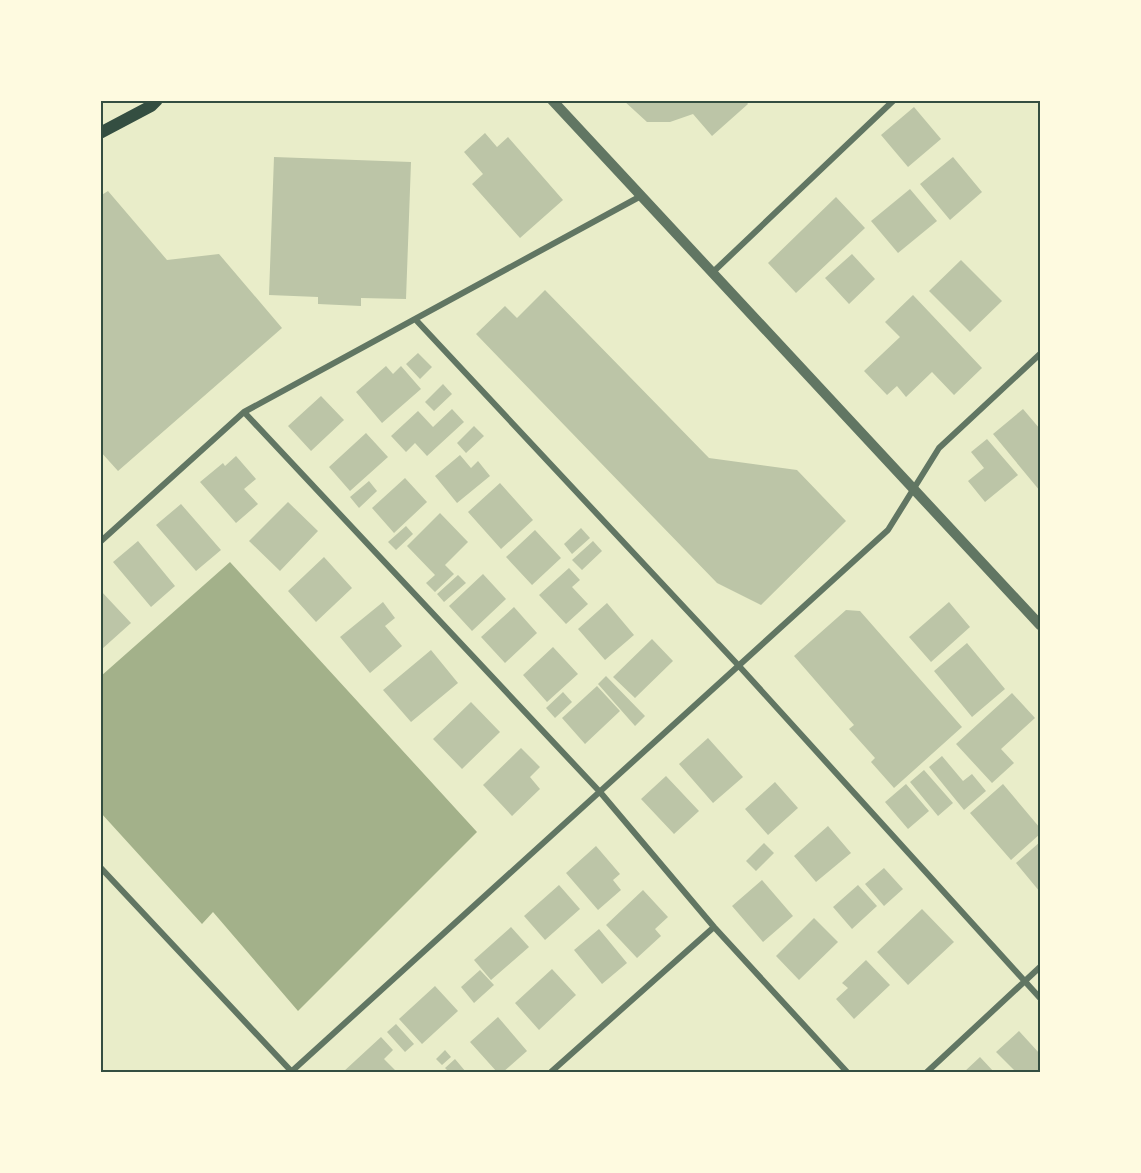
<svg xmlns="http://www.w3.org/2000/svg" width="1141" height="1173" viewBox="0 0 1141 1173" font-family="'IBM Plex Sans',sans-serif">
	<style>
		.water { fill: #a3b18a }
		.building { fill: #bcc5a7 }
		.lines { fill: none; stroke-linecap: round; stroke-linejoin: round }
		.minor { stroke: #617663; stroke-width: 6 }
		.tertiary { stroke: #617663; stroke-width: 10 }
		.secondary { stroke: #344e41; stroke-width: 12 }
		.neatline { fill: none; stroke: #344e41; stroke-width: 2 }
	</style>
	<rect width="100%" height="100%" fill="#e9edc9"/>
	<!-- water -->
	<path class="water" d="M230,562L477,832L298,1011L213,912L202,924L101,813V676Z"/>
	<!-- building -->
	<path class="building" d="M623,100H745L748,104L712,136L693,114L670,122H647Z
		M914,107L941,139L908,167L881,135Z
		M485,133L497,147L508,137L563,200L520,238L472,184L483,174L464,152Z
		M274,157L411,162L406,299L361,298V306L318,304V297L269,295Z
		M953,157L982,192L950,220L920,184Z
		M910,189L937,221L898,253L871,221Z
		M108,191L167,260L219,254L282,328L118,471L100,451V196Z
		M836,197L865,228L796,293L768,263Z
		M852,254L875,279L849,304L825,278Z
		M961,260L1002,301L970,332L929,291Z
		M545,290L709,458L797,470L846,521L761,605L717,583L476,334L505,306L517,318Z
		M913,295L982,368L954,395L932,372L906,397L897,386L887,395L864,371L900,337L885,322Z
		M418,353L432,367L420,379L406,364Z
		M386,366L393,374L401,366L421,389L382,423L356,392Z
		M443,384L452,394L434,411L425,402Z
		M321,396L344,420L311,451L288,426Z
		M452,409L464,422L427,456L415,443L406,452L391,436L418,411L433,427Z
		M1023,409L1040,429V491L993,434Z
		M474,426L484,436L466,453L457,443Z
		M366,433L388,457L350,491L329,467Z
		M987,439L1018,475L985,502L968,481L984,468L971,452Z
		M460,455L471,468L478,461L490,476L457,503L435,476Z
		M236,456L256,479L244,489L258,504L236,523L200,482L223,463L225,466Z
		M405,478L427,502L394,533L372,508Z
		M369,481L377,491L359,508L350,497Z
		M500,483L533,520L501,549L468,512Z
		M288,502L318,531L280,571L249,541Z
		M181,504L221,550L196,571L156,525Z
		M440,513L468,542L445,565L454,574L435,592L426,583L435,575L407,546Z
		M406,526L413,534L396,550L388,542Z
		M581,528L590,538L572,554L564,544Z
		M535,530L561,558L532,585L506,557Z
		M138,541L175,586L151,607L113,562Z
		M593,541L602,551L582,570L572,560Z
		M324,557L352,588L316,622L288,591Z
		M569,568L580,580L572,587L588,604L566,624L539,595Z
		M483,574L506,599L472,631L449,606Z
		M458,575L466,583L444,602L437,594Z
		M100,590L131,623L102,649L100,647Z
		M383,602L395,618L385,626L402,646L370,673L340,637Z
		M949,602L970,627L931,662L909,637Z
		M607,603L634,635L605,660L578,629Z
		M514,607L537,633L505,663L481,637Z
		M846,610L860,611L962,727L894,788L871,762L875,758L849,729L854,725L794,656Z
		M652,639L673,661L635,698L613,677Z
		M967,643L1005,689L972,717L934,671Z
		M553,647L578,674L547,702L523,675Z
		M431,650L458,683L411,722L383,690Z
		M606,676L645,716L635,726L598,684Z
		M597,686L620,711L585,744L562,718Z
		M563,692L572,702L555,718L546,708Z
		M1012,693L1035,718L1001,749L1014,763L992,783L956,744Z
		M471,702L500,732L462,769L433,739Z
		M708,738L743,777L713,803L679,764Z
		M521,748L540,767L530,777L540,789L512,816L483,785Z
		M942,756L963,781L972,774L986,791L964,810L929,767Z
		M924,770L953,803L938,816L910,782Z
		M666,776L699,811L674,834L641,799Z
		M775,782L798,808L768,835L745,809Z
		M906,784L929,811L908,829L885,802Z
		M1003,784L1040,828V834L1011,860L970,813Z
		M828,826L851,853L816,882L794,856Z
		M1040,842V892L1016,863Z
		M764,843L774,853L756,871L746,861Z
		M596,846L620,874L613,880L621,890L598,910L566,873Z
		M884,868L903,889L884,906L865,884Z
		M762,880L793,916L763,942L732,906Z
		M559,885L580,909L545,940L524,916Z
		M858,885L877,906L852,929L833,907Z
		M643,890L668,917L655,929L661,936L637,958L606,925Z
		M922,909L954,942L908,985L877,952Z
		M814,918L838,942L799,980L776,956Z
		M511,927L529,947L491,980L474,960Z
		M599,929L627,963L602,984L574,950Z
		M866,960L890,985L854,1019L836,999L848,988L842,983Z
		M552,969L576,995L539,1030L515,1003Z
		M480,970L494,985L474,1003L461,987Z
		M435,986L458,1011L422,1044L399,1019Z
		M498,1017L527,1051L503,1072H497L470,1042Z
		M396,1024L414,1044L405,1052L387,1032Z
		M1019,1031L1040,1054V1068L1036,1072H1016L996,1052Z
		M381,1037L393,1050L384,1059L397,1072H343Z
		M445,1050L451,1057L442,1065L436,1059Z
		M980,1057L994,1072H964Z
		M455,1059L466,1072H449L445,1068Z"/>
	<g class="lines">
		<!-- minor -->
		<path class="minor" d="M712,273L894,100
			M416,320L739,666L1040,998
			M244,412L600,792L714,927L847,1072
			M100,542L244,412L641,196
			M100,867L292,1072
			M291,1072L888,530L939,448L1040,354
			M551,1072L714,927
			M927,1072L1040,967"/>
		<!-- tertiary -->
		<path class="tertiary" d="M552,100L1040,625"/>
		<!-- secondary -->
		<path class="secondary" d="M100,133L151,106L157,100"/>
	</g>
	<!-- border -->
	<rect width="1141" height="1173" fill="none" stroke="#fefae0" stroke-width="204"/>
	<rect x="102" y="102" width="937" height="969" class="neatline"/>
</svg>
